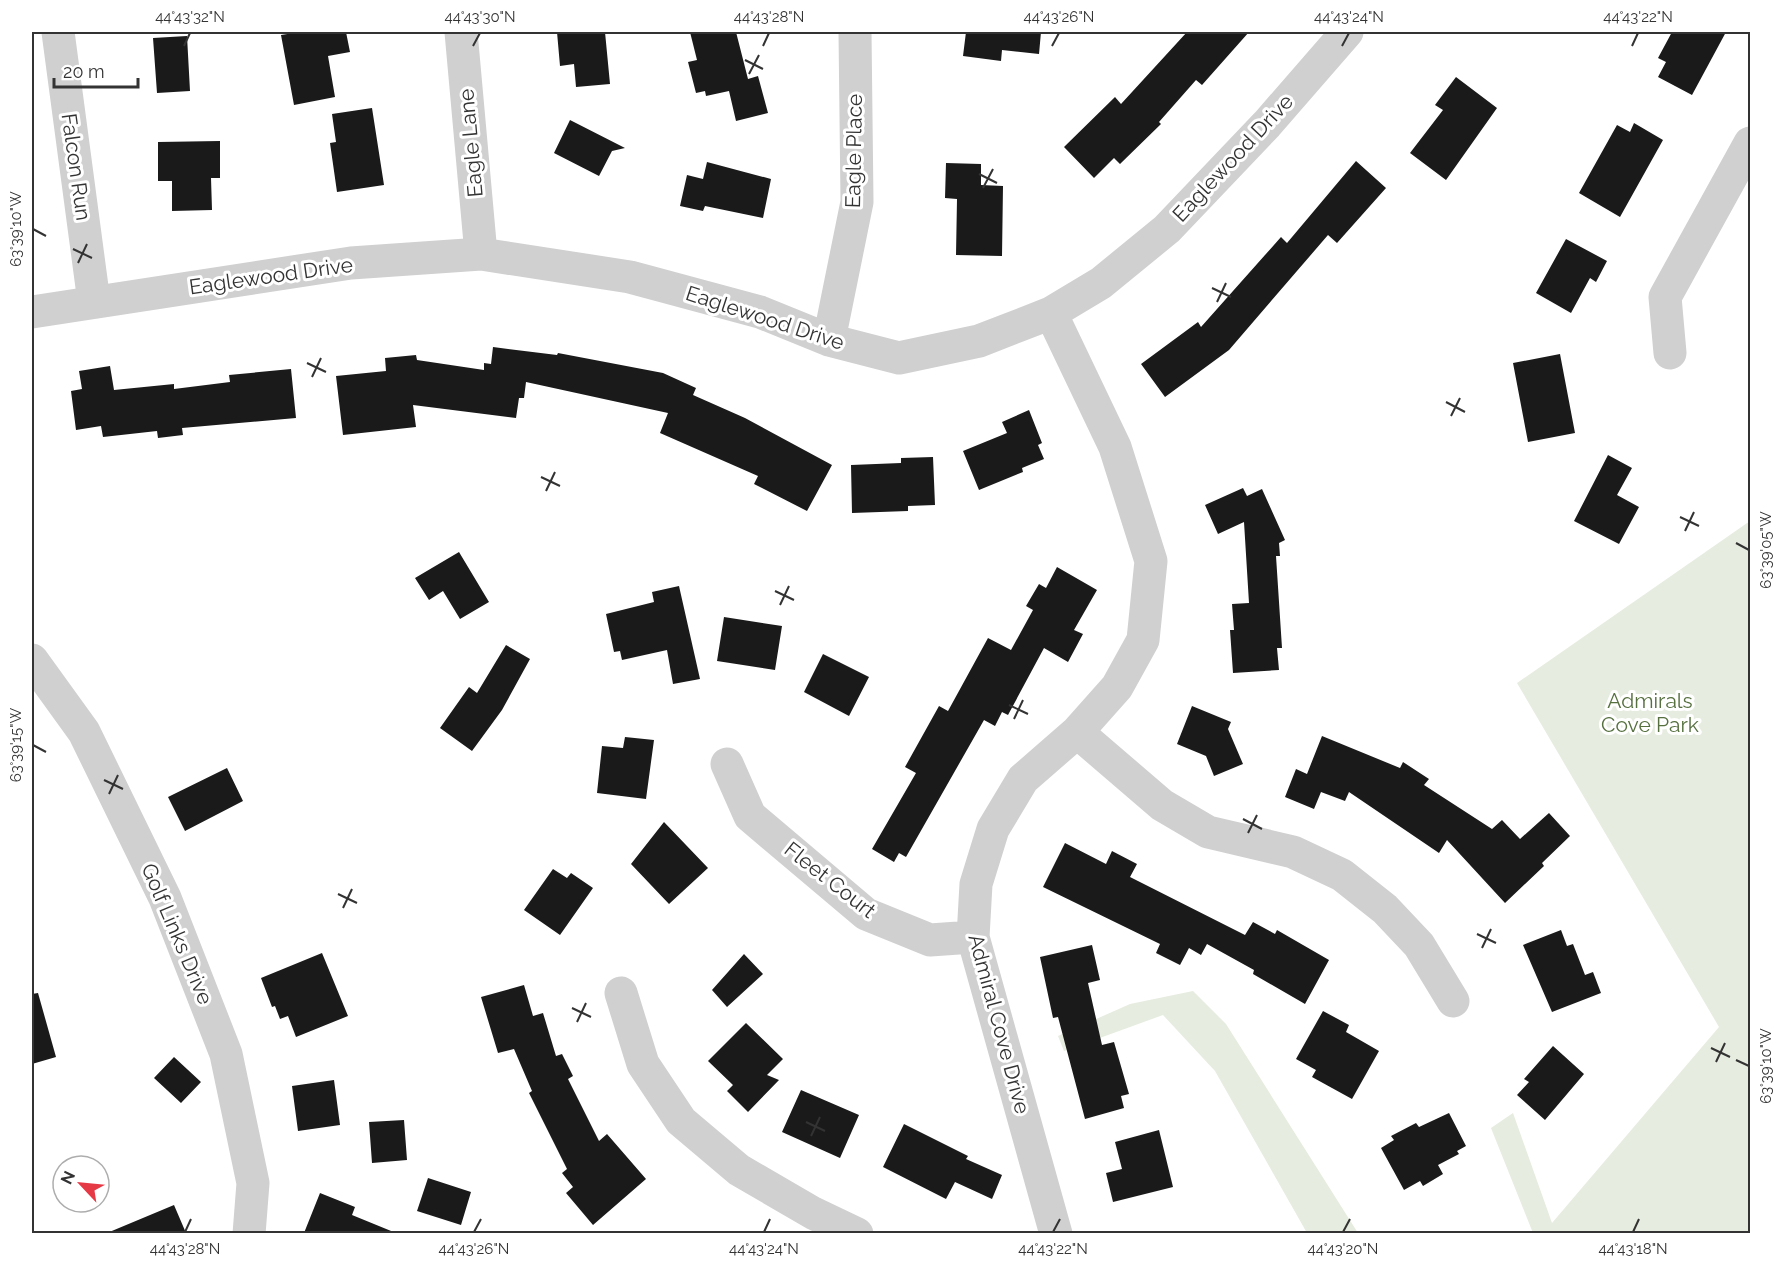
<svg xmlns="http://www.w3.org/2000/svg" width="1782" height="1265" viewBox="0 0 1782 1265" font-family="Raleway,sans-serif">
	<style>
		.green { fill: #e6ecdf }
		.building { fill: #1a1a1a }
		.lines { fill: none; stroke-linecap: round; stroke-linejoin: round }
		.minor { stroke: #d0d0d0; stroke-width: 33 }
		.ticks { fill: none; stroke: #333; stroke-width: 2 }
		.labels { text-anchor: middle; stroke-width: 6; stroke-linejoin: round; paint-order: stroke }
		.street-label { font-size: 21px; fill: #333; stroke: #fff }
		.park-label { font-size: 21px; fill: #56703f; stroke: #fff }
		.neatline { fill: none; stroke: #333; stroke-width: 2 }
		.ticks-label { font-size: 15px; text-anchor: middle; fill: #333 }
	</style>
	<rect width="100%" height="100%" fill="#fff"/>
	<!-- green -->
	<path class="green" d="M1750,521V1233H1533L1491,1128L1513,1113L1552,1223L1719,1027L1517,683Z
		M1193,991L1226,1024L1358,1233H1307L1215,1071L1163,1015L1064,1051L1058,1036L1130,1004Z"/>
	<!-- building -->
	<path class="building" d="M300,32H346L350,52L328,56L335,97L294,105L281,35Z
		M557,32H605L610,84L576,87L574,64L560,66Z
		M690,32H736L748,79L758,76L768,113L736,121L729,91L706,96L705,91L696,93L688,62L697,60Z
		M966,32H1041L1039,54L1002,50L1001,61L963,56Z
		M1187,32H1249L1202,85L1196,80L1159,122L1161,124L1120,164L1114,158L1094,178L1064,147L1115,97L1121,104Z
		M1672,32H1726L1692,95L1658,77L1666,62L1658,58Z
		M187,36L190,91L157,93L153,38Z
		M1456,77L1497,108L1446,180L1410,153L1443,110L1435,105Z
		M372,108L384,185L337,192L330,143L336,142L332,114Z
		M570,120L625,148L612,151L599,176L554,153Z
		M1634,123L1663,140L1620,217L1579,193L1617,125L1630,132Z
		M220,141V178H211L212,210L172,211V181H158V142Z
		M1356,161L1386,188L1337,243L1328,235L1229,350L1165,397L1141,364L1198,322L1201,327L1281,237L1287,243Z
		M707,162L771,179L763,218L705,206L703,211L680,206L687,175L703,179Z
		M946,163L981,164V185L1003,186L1002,256L956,255L957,199L945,198Z
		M1566,239L1607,261L1596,282L1590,278L1571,313L1536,293Z
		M493,347L557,355L558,353L663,373L696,388L693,395L745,418L832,465L807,511L754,484L758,476L660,433L668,413L526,382L524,398H519L516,418L413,405L416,427L343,435L336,376L386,371L385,358L416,355L417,360L484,370V363L491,364Z
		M1560,354L1575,433L1528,442L1513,363Z
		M110,366L114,390L174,384V389L230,382L229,375L291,369L296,418L182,428L183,435L158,438L157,431L103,437L101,426L76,430L71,391L82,389L79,371Z
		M1029,410L1042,443L1038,445L1044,459L1022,468L1023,472L979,490L963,451L1007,433L1002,422Z
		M1608,455L1632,468L1617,495L1639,507L1619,544L1574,521Z
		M933,457L935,505L908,506V511L852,513L851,465L901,463V458Z
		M1243,488L1247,496L1262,489L1285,540L1279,543L1280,556H1276L1282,648H1277L1279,670L1233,673L1230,630H1234L1232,604L1249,603L1244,522L1218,534L1205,505Z
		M459,552L489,602L460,619L443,591L429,600L415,578Z
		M1057,567L1097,590L1074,630L1083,634L1068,662L1044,648L1008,715L1002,712L995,726L984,720L906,857L899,853L894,862L872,849L916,773L905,767L939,706L948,711L988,638L1011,650L1033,610L1026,606L1039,584L1046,588Z
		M679,586L700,679L673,684L667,650L622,660L620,651L614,652L606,614L654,602L652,592Z
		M724,617L782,626L775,670L717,661Z
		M506,645L530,659L502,710L472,751L440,728L469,687L477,693Z
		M823,654L869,677L849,716L804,692Z
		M1192,706L1231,722L1228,729L1243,764L1214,776L1206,756L1177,744Z
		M1322,736L1400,768L1403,762L1429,779L1424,785L1492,829L1502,820L1520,839L1549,813L1570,836L1542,863L1544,866L1505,903L1447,840L1439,853L1349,792L1345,801L1321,792L1314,809L1285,797L1296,769L1307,774Z
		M625,737L654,740L646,799L597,793L602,746L623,748Z
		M227,768L243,801L185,831L168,797Z
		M664,822L708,868L669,904L631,864Z
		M1065,843L1106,864L1112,851L1137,864L1130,877L1245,935L1253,922L1275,934L1277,930L1329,960L1305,1004L1253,974L1254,970L1207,944L1201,955L1189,948L1180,965L1156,953L1160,944L1043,887Z
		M553,869L567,878L571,873L593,888L560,935L524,910Z
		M1561,930L1567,946L1573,944L1585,975L1593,972L1601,993L1552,1012L1523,945Z
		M1092,945L1100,980L1088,983L1102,1045L1114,1042L1129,1094L1121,1096L1124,1108L1085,1119L1058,1017L1053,1018L1040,957Z
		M322,953L348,1016L296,1037L288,1016L280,1019L275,1006L272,1007L261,978Z
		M744,954L763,974L727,1007L712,990Z
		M524,985L533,1016L543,1013L556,1056L562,1054L573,1076L568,1079L599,1141L607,1134L646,1179L593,1225L566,1193L573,1187L562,1173L567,1169L529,1093L532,1091L514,1049L498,1053L481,997Z
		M38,993L56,1057L32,1064V994Z
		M1323,1011L1349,1025L1346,1032L1379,1051L1352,1099L1312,1077L1316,1070L1296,1059Z
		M746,1023L783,1059L767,1075L779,1080L748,1112L727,1091L733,1085L708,1061Z
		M1553,1046L1584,1074L1545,1120L1517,1095L1529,1082L1524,1079Z
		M174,1057L201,1082L181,1103L154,1078Z
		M334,1080L340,1125L298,1131L292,1086Z
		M801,1090L859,1115L840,1158L782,1132Z
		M1449,1113L1466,1146L1457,1151L1459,1154L1438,1165L1443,1174L1423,1186L1420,1181L1404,1190L1381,1148L1394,1140L1391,1136L1416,1123L1419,1127Z
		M404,1120L407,1160L372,1163L369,1122Z
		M904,1124L968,1156L966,1159L1002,1175L992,1199L955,1182L946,1199L883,1167Z
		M1159,1130L1173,1187L1113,1202L1106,1173L1122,1169L1115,1142Z
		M428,1178L471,1192L461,1225L417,1211Z
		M320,1193L355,1207L352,1215L396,1233H304Z
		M174,1205L186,1233H107Z"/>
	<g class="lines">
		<!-- minor -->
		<path class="minor" d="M58,32L94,302
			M461,32L481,254
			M32,312L351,263L481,254L630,277L760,312L829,340L899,358L979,341L1051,313L1101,283L1167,229L1267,124L1347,32
			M1051,313L1115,447L1151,561L1143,640L1117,687L1077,732L1023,779L993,829L976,884L973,937L1056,1234
			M829,340L857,202L855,32
			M1670,353L1665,297L1750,143
			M32,660L84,732L165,898L226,1054L253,1183L249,1234
			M1077,732L1162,805L1208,832L1293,852L1342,875L1385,909L1419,945L1453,1001
			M727,764L750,816L866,914L930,940L973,937
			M621,993L643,1064L681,1121L739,1170L813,1213L857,1234"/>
	</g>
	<!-- ticks -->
	<path class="ticks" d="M184,46L190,33M473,46L480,33M763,46L769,33M1052,46L1059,33M1342,46L1349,33M1632,46L1638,33M745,60L763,69M749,74L759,55M979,174L997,183M983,188L993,169M33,229L46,236M73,249L92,258M78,263L87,244M1212,288L1231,297M1217,302L1226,283M307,363L326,372M312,377L321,358M1446,402L1465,412M1451,416L1460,398M541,477L560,486M546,491L555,472M1680,517L1699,526M1685,531L1694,512M1736,543L1749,550M775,591L794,600M780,605L789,586M1009,705L1028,714M1014,719L1023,700M33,745L46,752M104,780L123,789M109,794L118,775M1243,819L1262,829M1248,833L1257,815M338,894L357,903M343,908L352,889M1477,934L1496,943M1482,948L1491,929M572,1008L591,1017M577,1022L586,1003M1711,1048L1730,1057M1736,1060L1749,1066M1716,1062L1725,1043M806,1122L825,1131M811,1136L820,1117M185,1232L191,1219M474,1232L481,1219M764,1232L770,1219M1053,1232L1060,1219M1343,1232L1350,1219M1633,1232L1639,1219"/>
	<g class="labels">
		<!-- street labels -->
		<g class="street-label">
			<text transform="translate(471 143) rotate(-95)" y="7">Eagle Lane</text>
			<text transform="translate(854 151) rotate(-89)" y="7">Eagle Place</text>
			<text transform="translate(1233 158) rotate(-47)" y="7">Eaglewood Drive</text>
			<text transform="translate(76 167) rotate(82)" y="7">Falcon Run</text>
			<text transform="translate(271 276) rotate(-8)" y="7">Eaglewood Drive</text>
			<text transform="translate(765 318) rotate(18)" y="7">Eaglewood Drive</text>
			<text transform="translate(830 880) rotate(38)" y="7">Fleet Court</text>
			<text transform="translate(177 934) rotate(67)" y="7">Golf Links Drive</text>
			<text transform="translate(999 1024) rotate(75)" y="7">Admiral Cove Drive</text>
		</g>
		<!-- park labels -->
		<g class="park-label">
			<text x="1650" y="708">Admirals<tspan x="1650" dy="24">Cove Park</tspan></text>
		</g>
	</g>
	<!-- border -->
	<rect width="1782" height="1265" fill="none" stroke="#ffffff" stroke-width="66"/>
	<!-- north arrow -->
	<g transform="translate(81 1184) rotate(296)"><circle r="28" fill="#ffffff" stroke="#adadad" stroke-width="1.5"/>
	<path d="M0-4.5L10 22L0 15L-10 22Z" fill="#e63946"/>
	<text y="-9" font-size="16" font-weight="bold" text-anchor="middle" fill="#333333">N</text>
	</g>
	<!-- scale -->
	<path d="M54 78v9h84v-9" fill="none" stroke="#333333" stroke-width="3"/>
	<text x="63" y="78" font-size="18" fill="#333333" stroke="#ffffff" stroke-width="4.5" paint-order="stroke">20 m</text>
	<rect x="33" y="33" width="1716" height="1199" class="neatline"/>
	<g class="ticks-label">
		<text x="190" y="22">44°43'32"N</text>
		<text x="480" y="22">44°43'30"N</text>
		<text x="769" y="22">44°43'28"N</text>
		<text x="1059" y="22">44°43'26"N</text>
		<text x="1349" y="22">44°43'24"N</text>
		<text x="1638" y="22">44°43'22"N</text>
		<text transform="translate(16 229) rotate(-90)" y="5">63°39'10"W</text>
		<text transform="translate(1766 550) rotate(-90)" y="5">63°39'05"W</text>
		<text transform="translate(16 745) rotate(-90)" y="5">63°39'15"W</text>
		<text transform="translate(1766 1066) rotate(-90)" y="5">63°39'10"W</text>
		<text x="185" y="1254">44°43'28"N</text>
		<text x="474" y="1254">44°43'26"N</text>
		<text x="764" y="1254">44°43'24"N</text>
		<text x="1053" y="1254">44°43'22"N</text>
		<text x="1343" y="1254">44°43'20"N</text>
		<text x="1633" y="1254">44°43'18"N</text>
	</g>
</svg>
